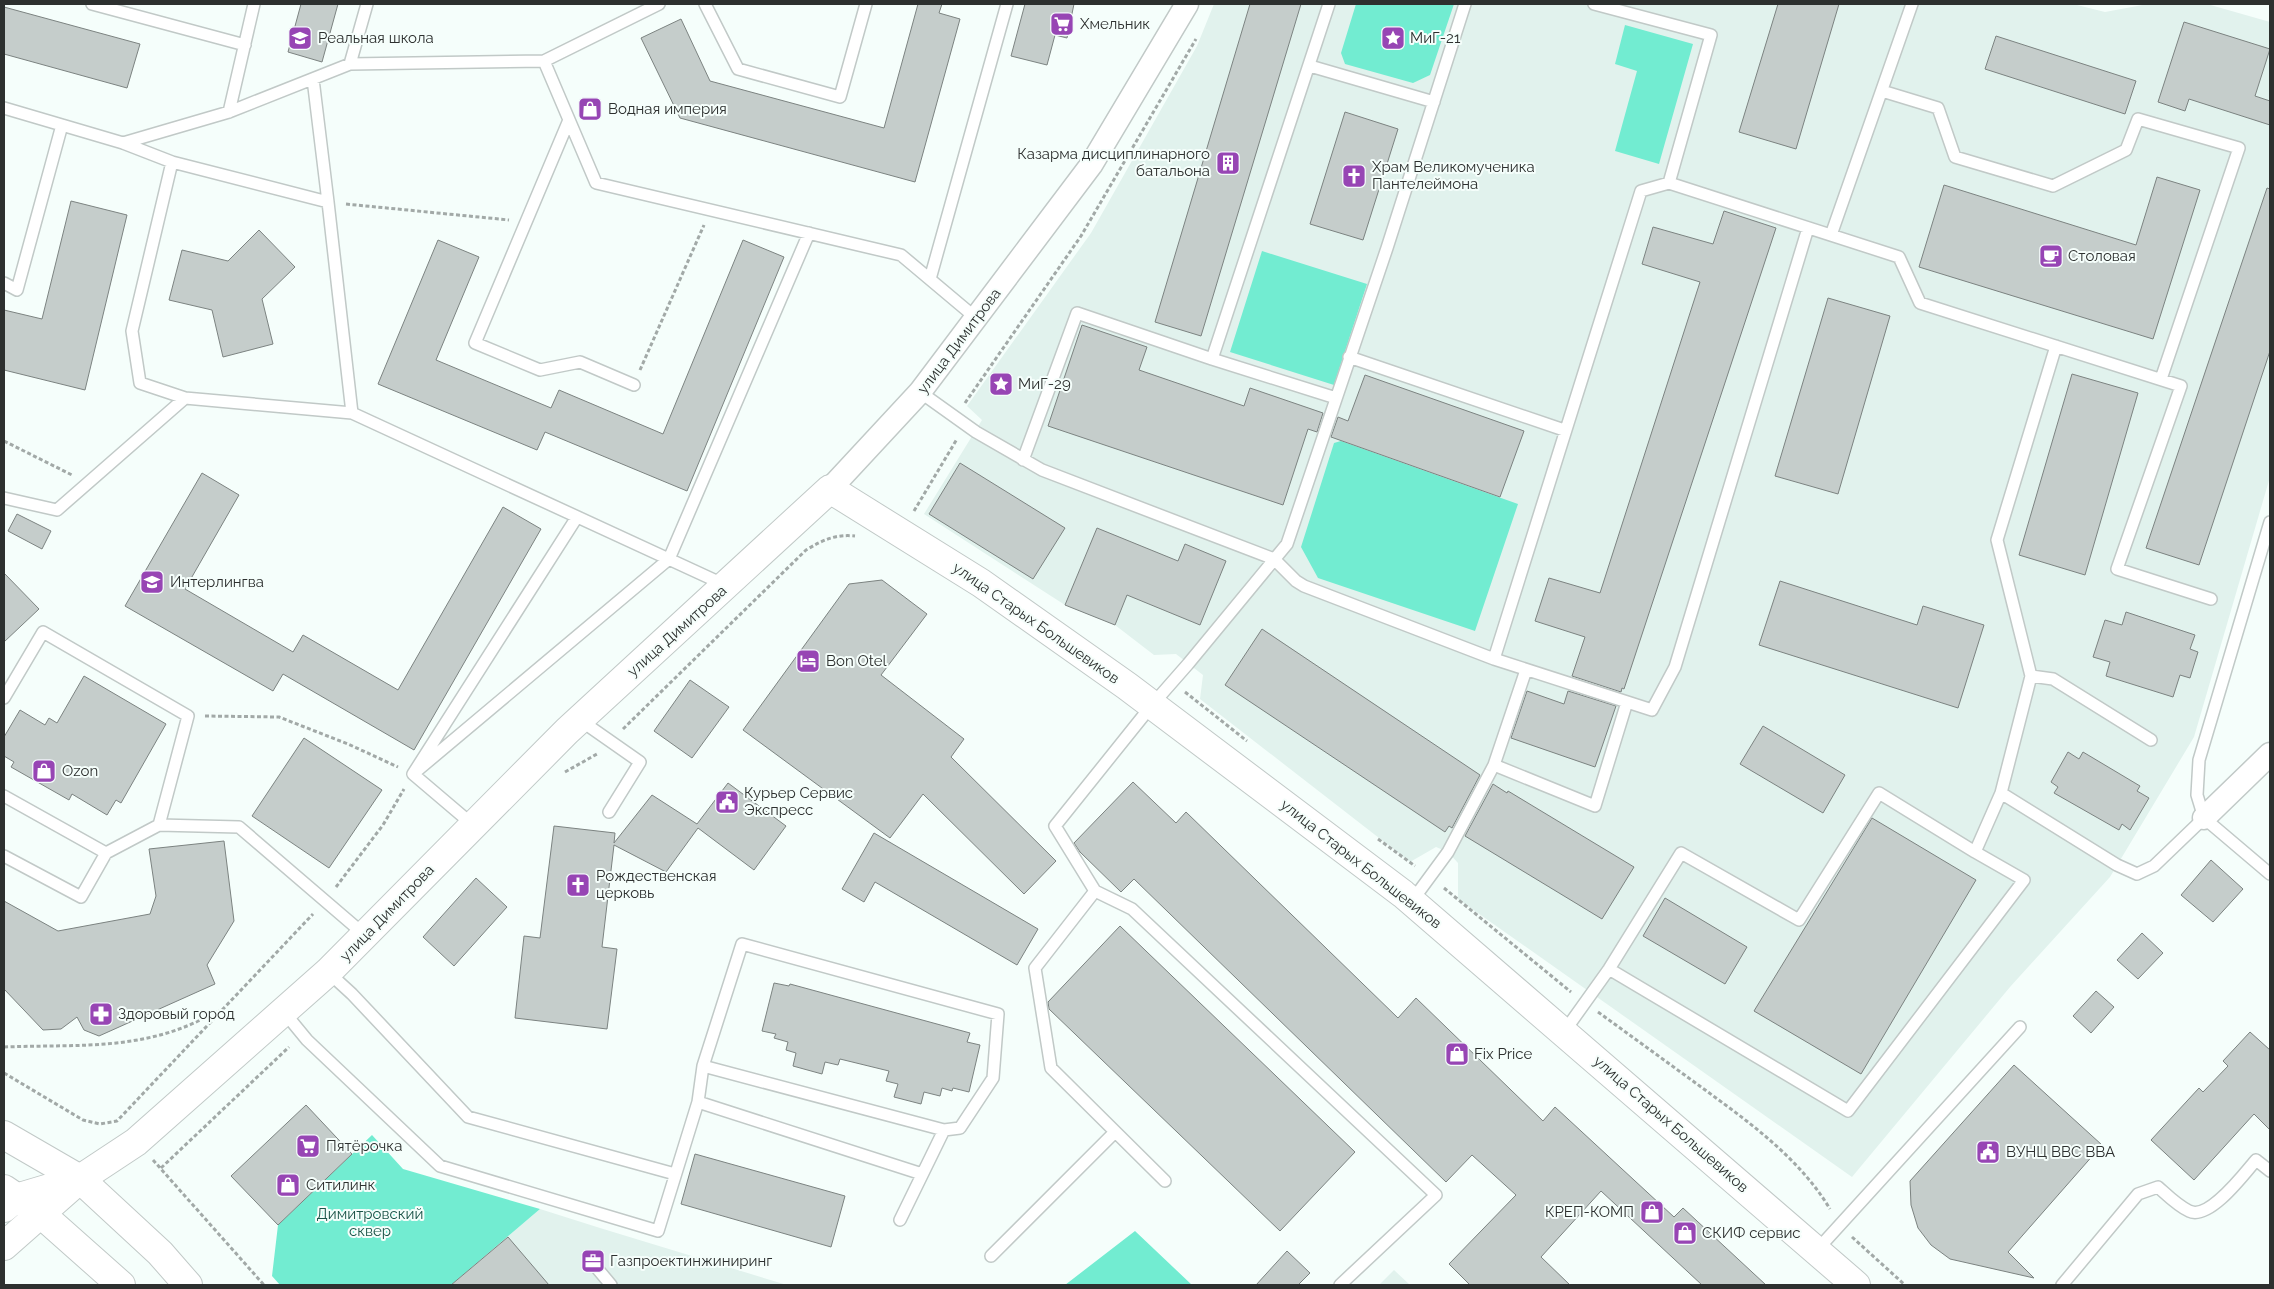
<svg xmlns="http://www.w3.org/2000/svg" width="2274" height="1289" viewBox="0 0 2274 1289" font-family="Raleway,sans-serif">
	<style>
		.built { fill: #e1f2ed }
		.green { fill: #72ecd1 }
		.building { fill: #c5cdcb; stroke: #7c8381 }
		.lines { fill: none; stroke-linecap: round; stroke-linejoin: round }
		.lane-casing { stroke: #c1c9c7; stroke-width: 14 }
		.street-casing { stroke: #c1c9c7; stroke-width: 25 }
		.secondary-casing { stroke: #c1c9c7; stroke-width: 30 }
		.primary-casing { stroke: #c1c9c7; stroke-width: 30 }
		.path { stroke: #a2a9a7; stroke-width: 3; stroke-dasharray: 4 2.5; stroke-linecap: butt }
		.lane { stroke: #fff; stroke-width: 11 }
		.street { stroke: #fff; stroke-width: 22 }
		.secondary { stroke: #fff; stroke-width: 28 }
		.primary { stroke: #fff; stroke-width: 28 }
		.labels { text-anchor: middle; stroke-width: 4; stroke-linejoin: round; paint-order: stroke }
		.poi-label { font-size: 15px; fill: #2d302f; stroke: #f5fefb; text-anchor: start }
		.street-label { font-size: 15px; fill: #2d302f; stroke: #f5fefb }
		.park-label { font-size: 15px; fill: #1a5448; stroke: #f5fefb }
	</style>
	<rect width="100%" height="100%" fill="#f5fefb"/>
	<!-- built -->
	<path class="built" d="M1214,4H2073L2105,12L2148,4H2207L2270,22V477L2194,737L2110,877L2010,987L1852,1177L1458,899V863L1448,852L1436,847L1410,862L1200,699L1203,675L1176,654L1154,655L1115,625L1065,605L924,514L982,420L967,406L1091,233L1197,46Z
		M540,1209L600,1228L787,1285H451Z
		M1394,1270L1410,1285H1379Z"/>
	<!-- green -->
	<path class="green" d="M1356,4H1454L1430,75L1413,83L1345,64L1341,53Z
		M1625,25L1693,44L1659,164L1615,151L1637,71L1615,64Z
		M1262,251L1367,284L1334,385L1230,352Z
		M1341,441L1518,504L1475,631L1318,578L1301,547L1334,443Z
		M372,1135L403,1169L540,1209L451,1285H280L272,1276L278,1225Z
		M1135,1231L1192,1285H1065Z"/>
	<!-- building -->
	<path class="building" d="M301,4H338L322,62L288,52Z
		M918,4H942L939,13L960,19L915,182L680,118L641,38L681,19L710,81L884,128Z
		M1025,4H1074L1067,38L1055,35L1047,65L1011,56Z
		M1250,4H1301L1201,336L1155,322Z
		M1778,4H1839L1796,149L1739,132Z
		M4,7L140,44L127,88L4,54Z
		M2184,22L2270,49L2255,96L2270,101V125L2189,99L2185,111L2158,102Z
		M1996,36L2136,81L2125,114L1985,69Z
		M1345,112L1398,129L1363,240L1310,224Z
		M2157,177L2200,190L2153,339L1919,267L1944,185L2136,245Z
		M2267,188L2270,189V351L2199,565L2146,548Z
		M71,201L127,215L85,390L4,370V310L42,319Z
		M1724,211L1776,228L1624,689L1622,688L1621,692L1572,676L1585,637L1535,621L1549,578L1600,593L1700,282L1642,264L1653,227L1713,244Z
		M259,230L295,267L262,299L273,344L223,357L212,310L169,300L182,250L228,261Z
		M438,240L479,257L436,360L551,408L559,390L663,434L743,240L784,257L687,491L545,432L537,450L378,384Z
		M1828,298L1890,316L1838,494L1775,476Z
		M1082,325L1147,347L1139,370L1244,406L1250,388L1323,413L1317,432L1308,429L1283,505L1048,426Z
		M2072,374L2138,393L2085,575L2019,555Z
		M1365,375L1524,431L1500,497L1331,437L1338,417L1348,421Z
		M960,463L1065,528L1033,579L929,514Z
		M202,473L239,495L185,589L293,652L303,635L398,690L503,507L541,529L414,750L283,674L273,691L125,606Z
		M17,514L51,531L42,549L8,531Z
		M1097,528L1178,561L1185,544L1226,561L1200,625L1127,595L1115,625L1065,605Z
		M4,573L39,609L4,642Z
		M882,580L927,614L881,675L964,739L951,757L1056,861L1024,894L923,794L890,838L743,730L849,584Z
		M1780,581L1917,625L1923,606L1984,625L1958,708L1759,645Z
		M2126,612L2195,635L2190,649L2198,652L2190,678L2180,675L2173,697L2106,676L2110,662L2093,657L2105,620L2122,625Z
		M1262,629L1480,775L1452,828L1449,826L1445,832L1225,685Z
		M84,676L166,724L121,803L116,800L107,815L72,794L69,800L11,767L14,762L4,756V737L20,710L45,725L49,718L57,723Z
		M690,680L729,707L692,758L654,731Z
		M1527,691L1564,704L1568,691L1616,706L1595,767L1511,738Z
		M1763,726L1845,775L1823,813L1740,764Z
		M304,738L382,790L329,868L252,816Z
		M2068,752L2079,759L2083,752L2140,786L2137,791L2149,798L2130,830L2122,824L2119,830L2054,793L2058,787L2051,782Z
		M1133,782L1176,823L1186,812L1398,1018L1416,998L1543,1121L1555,1107L1674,1217L1683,1208L1766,1285H1702L1601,1191L1541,1257L1570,1285H1470L1449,1264L1516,1195L1472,1155L1446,1182L1134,879L1121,892L1080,852L1074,843Z
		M728,783L786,826L754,870L698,828L666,872L614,845L602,947L617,949L607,1029L515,1018L524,936L540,938L554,826L615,833L614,843L652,795L697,824Z
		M1493,784L1507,793L1508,791L1634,867L1602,919L1465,836Z
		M1872,818L1976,880L1861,1074L1754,1011Z
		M874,833L1038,929L1017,965L875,882L864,902L842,889Z
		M224,841L234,921L207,965L215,984L99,1036L84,1030L77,1017L61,1029L43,1030L4,989V901L58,931L150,914L156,896L149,849Z
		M2211,860L2243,889L2213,922L2181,895Z
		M476,878L507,907L454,966L423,937Z
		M1665,898L1747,947L1725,984L1643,936Z
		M1120,926L1355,1152L1280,1231L1049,1009L1048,1002Z
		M2142,933L2163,953L2138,979L2117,960Z
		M774,983L789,986L790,984L970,1033L967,1042L980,1045L969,1092L953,1088L952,1091L942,1088L940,1096L924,1092L921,1104L894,1097L898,1084L886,1081L889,1071L840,1059L838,1065L825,1062L822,1074L793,1066L796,1053L786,1050L788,1042L774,1038L776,1034L762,1031Z
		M2096,991L2114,1007L2091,1033L2073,1016Z
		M2250,1032L2270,1050V1130L2254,1114L2194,1180L2151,1140L2199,1088L2203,1092L2228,1066L2223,1061Z
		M2014,1065L2102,1145L2008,1252L2034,1278L1950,1259L1931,1245L1918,1228L1911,1205L1910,1181Z
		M306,1105L352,1154L278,1225L231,1176Z
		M695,1154L845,1196L831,1247L681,1204Z
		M508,1237L549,1285H451Z
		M1287,1251L1310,1273L1298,1285H1256Z"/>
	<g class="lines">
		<!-- lane casing -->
		<g class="lane-casing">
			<path id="lane" d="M92,4L245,45
				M705,4L738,69L840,97L866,4
				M544,61L659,4
				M350,64L367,4
				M1310,66L1434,102
				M313,79L328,202
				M1882,91L1938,108L1955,157L2053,186L2126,150L2138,119L2239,148L2161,379
				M4,108L123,143L172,162L328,202L352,413L725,585
				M229,112L254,4
				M569,120L475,343L540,370L580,362L634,385
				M123,143L229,112L350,64L544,61L596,183L901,255L976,318
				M172,162L132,331L140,383L185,398L352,413
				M1669,183L1899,257L1920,303L2181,386L2117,569L2211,599
				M1831,235L1912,4
				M930,279L1007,4
				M4,283L17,290L62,125
				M1349,357L1564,430
				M1212,359L1336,398
				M920,392L976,432L1042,470L1274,559L1296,581L1304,586L1494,659L1641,191L1669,183L1711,35L1594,4
				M1023,460L1077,313L1212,359L1329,4
				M4,498L57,510L185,398
				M2270,522L2199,760L2197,795L2204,818L2270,874
				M1494,659L1652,710L1675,667L1808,228
				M2031,676L2053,679L2151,740
				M4,698L43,632L188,716L159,825
				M580,720L640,762L609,812
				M1494,765L1595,806L1627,702
				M413,774L669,559L809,233
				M2001,793L2117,865L2137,874L2154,866L2204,818
				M4,796L106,853
				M473,825L413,774L577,517
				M4,856L81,897L106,853L159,825L239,827L366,936
				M1095,891L1035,968L1051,1068L1165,1181
				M1412,901L1448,852L1494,765L1526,670
				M1609,969L1848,1111L2024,880L1975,852
				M328,972L352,994L468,1117L675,1174
				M284,1012L307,1040L440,1166L658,1231L698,1102L703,1066L742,944L998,1014L993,1078L960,1128L944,1130L900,1220
				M1564,1032L1609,969L1681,853L1799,920L1879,793L1975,852L2001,793L2031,676L1997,540L2056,346
				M703,1066L944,1130
				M698,1102L922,1174
				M1817,1250L2020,1027
				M991,1256L1115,1132
				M591,1261L611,1285
				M1340,1285L1436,1195L1132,909L1095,891L1055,826L1152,705L1188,664L1287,544L1387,248L1465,4
				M2062,1285L2138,1194L2158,1187C2167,1195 2178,1206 2189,1211C2209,1221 2244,1174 2256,1160L2270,1171"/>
		</g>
		<!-- street casing -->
		<g class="street-casing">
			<path id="street" d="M830,489L920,392L1091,165L1187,4
				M2204,818L2270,754"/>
		</g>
		<!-- secondary casing -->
		<g class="secondary-casing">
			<path id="secondary" d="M4,1208L16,1198L73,1181
				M4,1246L80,1179L136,1142L328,972L567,731L830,489L981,583L1127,686L1403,894L1856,1285"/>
		</g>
		<!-- primary casing -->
		<g class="primary-casing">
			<path id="primary" d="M4,1135L80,1179L160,1253L188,1285
				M4,1189L41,1214L121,1285"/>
		</g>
		<!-- path -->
		<path class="path" d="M346,204L509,220
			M640,370L704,225
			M965,403L1081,236L1196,39
			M4,441L72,475
			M914,511L957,439
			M1185,692L1247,741
			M205,716L279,717L348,744L398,767
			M623,729L806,550C823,540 835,534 855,536
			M565,772L597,754
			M1378,839L1415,866
			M336,887L383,825L404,789
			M1444,888L1571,992
			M1598,1012C1631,1036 1664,1060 1697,1084C1746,1120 1798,1156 1830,1209
			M4,1047C82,1044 149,1052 219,1010
			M4,1073L83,1120L100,1124L117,1121L313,914
			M153,1160L264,1285
			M161,1168L289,1047
			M1852,1237L1905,1285"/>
		<!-- lane -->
		<use href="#lane" class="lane"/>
		<!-- street -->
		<use href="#street" class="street"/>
		<!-- secondary -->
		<use href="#secondary" class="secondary"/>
		<!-- primary -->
		<use href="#primary" class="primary"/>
	</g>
	<!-- icons -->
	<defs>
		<g id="supermarket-square" transform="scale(1.25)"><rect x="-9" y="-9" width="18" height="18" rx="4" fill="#9745b4" stroke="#f5fefb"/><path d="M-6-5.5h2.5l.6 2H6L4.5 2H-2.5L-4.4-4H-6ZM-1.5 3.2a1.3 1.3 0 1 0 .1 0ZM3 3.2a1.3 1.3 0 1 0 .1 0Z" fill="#fff"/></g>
		<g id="school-square" transform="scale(1.25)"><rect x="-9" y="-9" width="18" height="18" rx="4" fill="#9745b4" stroke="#f5fefb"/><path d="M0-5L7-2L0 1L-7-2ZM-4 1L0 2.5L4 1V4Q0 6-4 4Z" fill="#fff"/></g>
		<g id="sight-square" transform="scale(1.25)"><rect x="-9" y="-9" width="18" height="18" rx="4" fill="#9745b4" stroke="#f5fefb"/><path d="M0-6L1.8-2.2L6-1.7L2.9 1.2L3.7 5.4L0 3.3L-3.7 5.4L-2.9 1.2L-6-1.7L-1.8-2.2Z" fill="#fff"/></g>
		<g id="shop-square" transform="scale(1.25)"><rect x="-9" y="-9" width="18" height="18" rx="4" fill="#9745b4" stroke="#f5fefb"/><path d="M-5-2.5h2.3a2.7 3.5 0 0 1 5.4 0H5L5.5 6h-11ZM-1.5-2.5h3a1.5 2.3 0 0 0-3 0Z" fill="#fff"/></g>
		<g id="building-square" transform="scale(1.25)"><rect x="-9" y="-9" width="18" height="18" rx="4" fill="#9745b4" stroke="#f5fefb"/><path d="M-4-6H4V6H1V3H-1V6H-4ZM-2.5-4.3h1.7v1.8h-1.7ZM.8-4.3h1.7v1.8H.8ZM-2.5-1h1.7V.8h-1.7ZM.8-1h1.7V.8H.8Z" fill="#fff"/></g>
		<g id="church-square" transform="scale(1.25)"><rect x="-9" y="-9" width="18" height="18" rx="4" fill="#9745b4" stroke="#f5fefb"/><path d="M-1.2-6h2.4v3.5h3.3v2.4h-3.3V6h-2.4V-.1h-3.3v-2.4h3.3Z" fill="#fff"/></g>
		<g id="cafe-square" transform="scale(1.25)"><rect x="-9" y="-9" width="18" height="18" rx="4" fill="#9745b4" stroke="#f5fefb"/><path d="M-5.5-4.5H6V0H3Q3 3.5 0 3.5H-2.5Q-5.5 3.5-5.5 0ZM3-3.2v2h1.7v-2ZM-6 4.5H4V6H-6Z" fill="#fff"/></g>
		<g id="hotel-square" transform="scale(1.25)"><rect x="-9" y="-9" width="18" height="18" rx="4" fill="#9745b4" stroke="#f5fefb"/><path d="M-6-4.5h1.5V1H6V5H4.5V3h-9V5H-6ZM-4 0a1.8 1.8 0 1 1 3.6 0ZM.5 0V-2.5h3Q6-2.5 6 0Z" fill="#fff"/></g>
		<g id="civic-square" transform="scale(1.25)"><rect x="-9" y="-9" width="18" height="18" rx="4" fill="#9745b4" stroke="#f5fefb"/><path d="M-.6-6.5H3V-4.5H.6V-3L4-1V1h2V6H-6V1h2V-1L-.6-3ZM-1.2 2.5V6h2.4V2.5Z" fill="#fff"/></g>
		<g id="pharmacy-square" transform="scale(1.25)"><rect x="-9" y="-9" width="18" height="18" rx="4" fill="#9745b4" stroke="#f5fefb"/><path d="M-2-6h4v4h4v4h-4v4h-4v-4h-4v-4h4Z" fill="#fff"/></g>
		<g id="office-square" transform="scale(1.25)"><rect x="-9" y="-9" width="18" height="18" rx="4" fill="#9745b4" stroke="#f5fefb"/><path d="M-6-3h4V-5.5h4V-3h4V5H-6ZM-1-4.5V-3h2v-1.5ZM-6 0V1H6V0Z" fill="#fff"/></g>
	</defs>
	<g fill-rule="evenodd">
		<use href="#supermarket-square" x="1062" y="24"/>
		<use href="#school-square" x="300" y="38"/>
		<use href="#sight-square" x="1393" y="38"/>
		<use href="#shop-square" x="590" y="109"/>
		<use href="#building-square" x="1228" y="163"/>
		<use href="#church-square" x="1354" y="176"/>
		<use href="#cafe-square" x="2051" y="256"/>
		<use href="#sight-square" x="1001" y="384"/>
		<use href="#school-square" x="152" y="582"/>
		<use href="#hotel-square" x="808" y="661"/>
		<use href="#shop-square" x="44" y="771"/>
		<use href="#civic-square" x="727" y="802"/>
		<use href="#church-square" x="578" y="885"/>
		<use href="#pharmacy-square" x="101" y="1014"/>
		<use href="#shop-square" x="1457" y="1054"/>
		<use href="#supermarket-square" x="308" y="1146"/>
		<use href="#civic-square" x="1988" y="1152"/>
		<use href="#shop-square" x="288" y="1185"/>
		<use href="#shop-square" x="1652" y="1212"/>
		<use href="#shop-square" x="1685" y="1233"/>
		<use href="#office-square" x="593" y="1261"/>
	</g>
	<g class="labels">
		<!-- poi labels -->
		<g class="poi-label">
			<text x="1080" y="29">Хмельник</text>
			<text x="318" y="43">Реальная школа</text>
			<text x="1410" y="43">МиГ-21</text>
			<text x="608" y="114">Водная империя</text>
			<text x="1210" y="159" text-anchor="end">Казарма дисциплинарного<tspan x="1210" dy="17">батальона</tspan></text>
			<text x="1372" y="172">Храм Великомученика<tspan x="1372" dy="17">Пантелеймона</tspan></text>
			<text x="2068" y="261">Столовая</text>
			<text x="1018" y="389">МиГ-29</text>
			<text x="170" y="587">Интерлингва</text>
			<text x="826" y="666">Bon Otel</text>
			<text x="62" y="776">Ozon</text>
			<text x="744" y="798">Курьер Сервис<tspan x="744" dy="17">Экспресс</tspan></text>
			<text x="596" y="881">Рождественская<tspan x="596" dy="17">церковь</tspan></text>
			<text x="118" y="1019">Здоровый город</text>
			<text x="1474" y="1059">Fix Price</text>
			<text x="326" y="1151">Пятёрочка</text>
			<text x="2006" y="1157">ВУНЦ ВВС ВВА</text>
			<text x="306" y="1190">Ситилинк</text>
			<text x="1634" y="1217" text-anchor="end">КРЕП-КОМП</text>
			<text x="1702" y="1238">СКИФ сервис</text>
			<text x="610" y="1266">Газпроектинжиниринг</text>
		</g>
		<!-- street labels -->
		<g class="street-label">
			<text transform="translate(959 341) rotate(-53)" y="5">улица Димитрова</text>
			<text transform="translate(1036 623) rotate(35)" y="5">улица Старых Большевиков</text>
			<text transform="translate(677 631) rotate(-42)" y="5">улица Димитрова</text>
			<text transform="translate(1361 864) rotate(38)" y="5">улица Старых Большевиков</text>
			<text transform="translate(387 913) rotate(-46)" y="5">улица Димитрова</text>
			<text transform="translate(1671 1124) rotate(41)" y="5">улица Старых Большевиков</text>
		</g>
		<!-- park labels -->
		<g class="park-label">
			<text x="370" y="1219">Димитровский<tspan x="370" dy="17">сквер</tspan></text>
		</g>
	</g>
	<!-- border -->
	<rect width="2274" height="1289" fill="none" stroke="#2d302f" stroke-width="10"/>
</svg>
